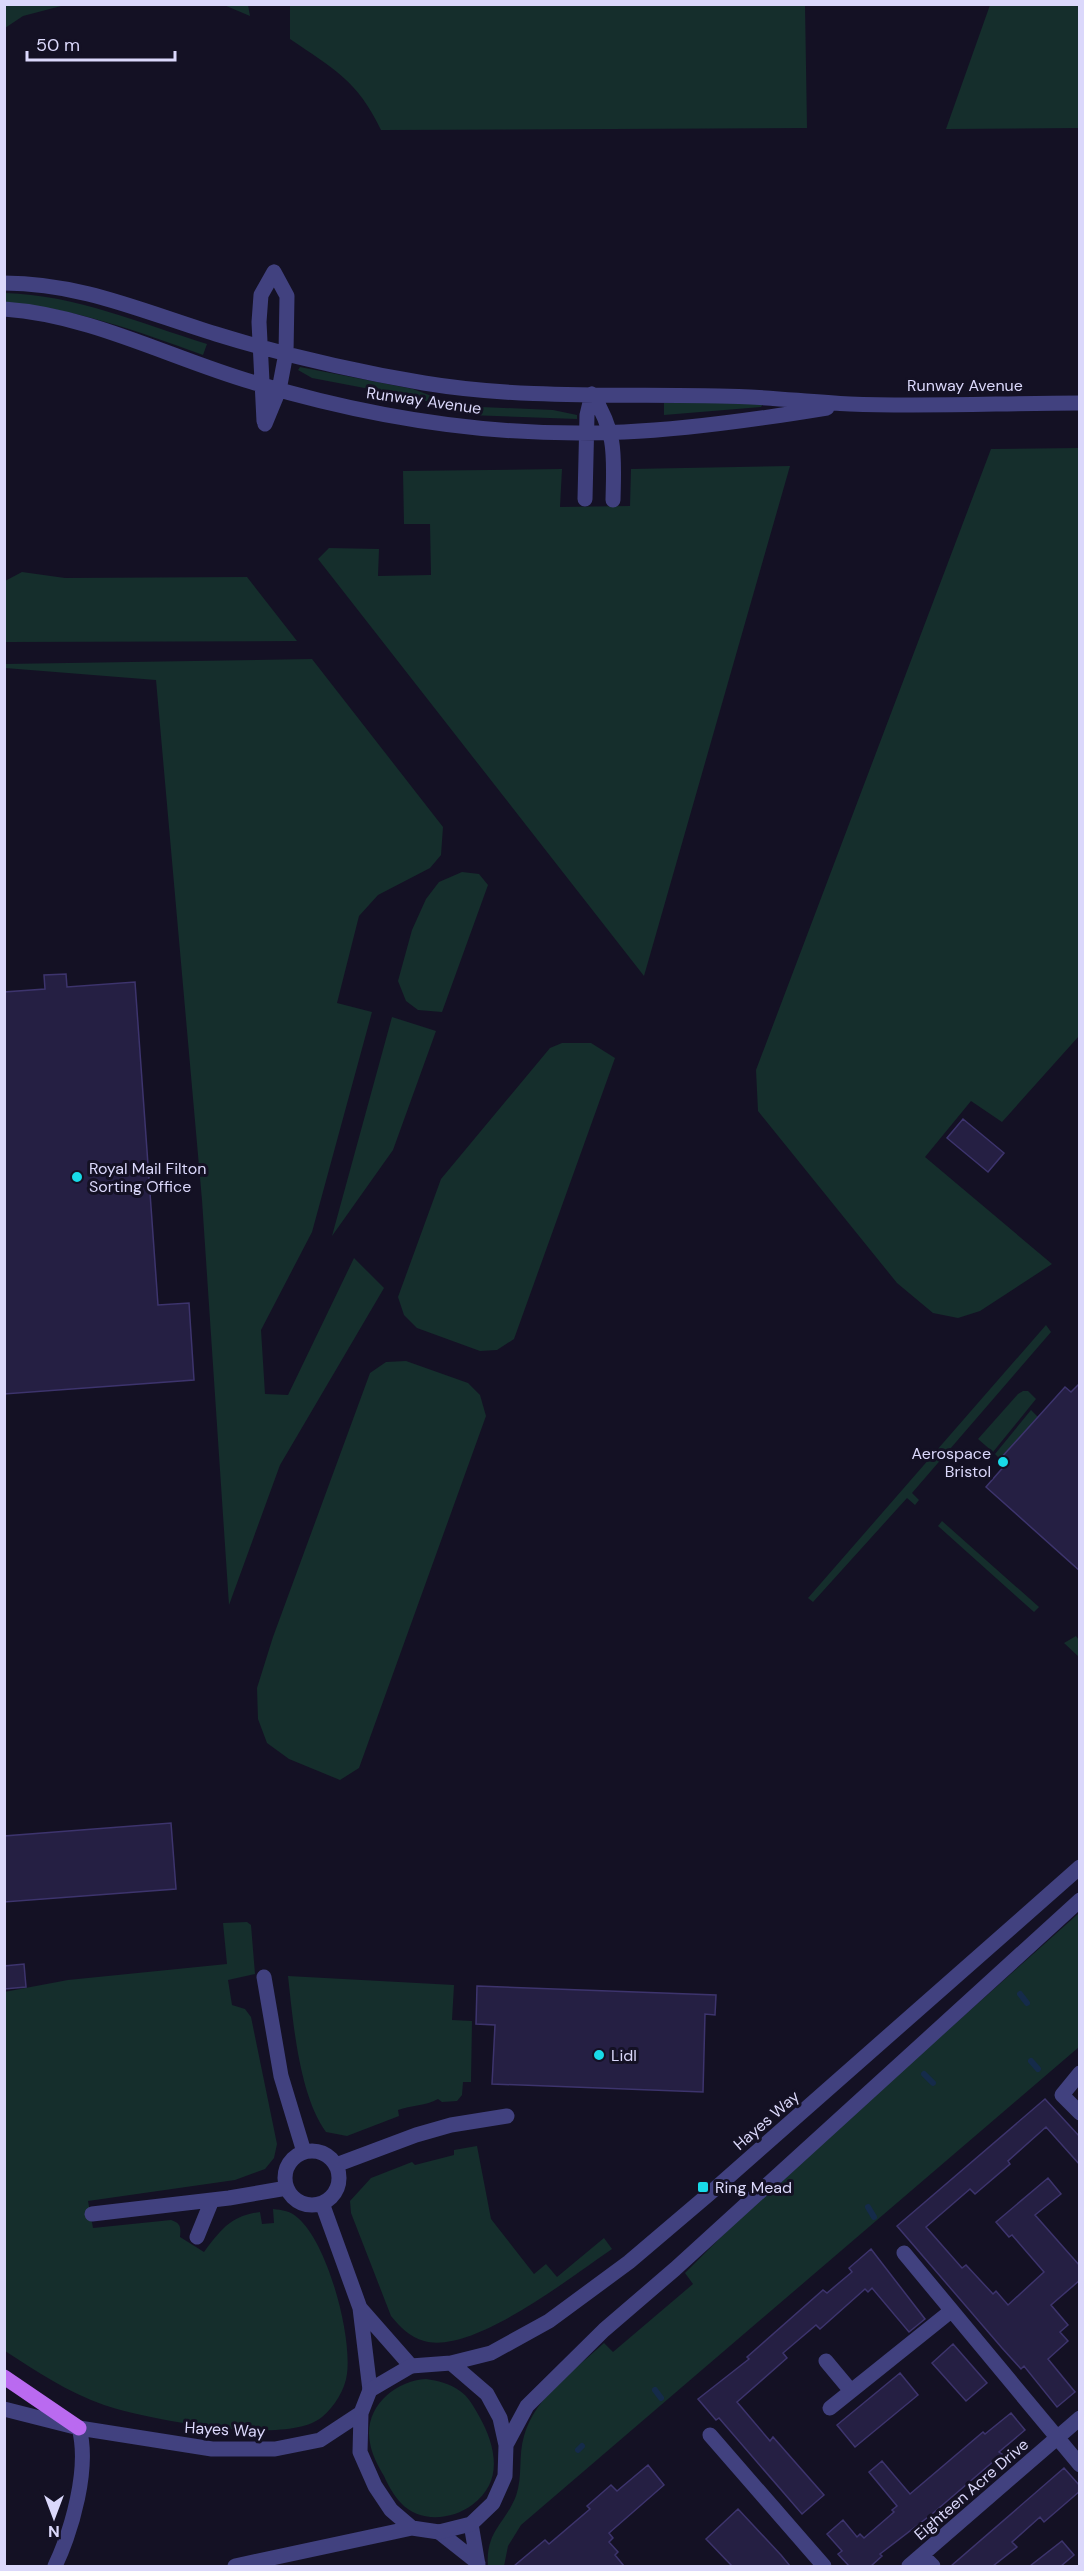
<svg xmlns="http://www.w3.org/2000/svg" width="1084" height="2571" viewBox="0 0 1084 2571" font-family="'DM Sans',sans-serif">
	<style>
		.green { fill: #152e2c }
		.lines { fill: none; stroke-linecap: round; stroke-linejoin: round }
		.stream { stroke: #152b4a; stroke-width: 6 }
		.building { fill: #251f43; stroke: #3d346d; stroke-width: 1.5 }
		.minor { stroke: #41417f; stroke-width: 15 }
		.tertiary { stroke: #41417f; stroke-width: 15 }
		.primary { stroke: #ba6af0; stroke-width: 15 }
		.poi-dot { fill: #18dae8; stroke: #141124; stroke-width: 2 }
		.labels { text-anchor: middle; stroke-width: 6; stroke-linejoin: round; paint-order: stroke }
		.street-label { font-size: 16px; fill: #dbd8fb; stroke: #141124 }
		.poi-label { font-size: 16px; fill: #dbd8fb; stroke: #141124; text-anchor: start }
	</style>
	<rect width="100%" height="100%" fill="#141124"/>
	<!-- green -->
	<path class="green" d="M5,4H65V5L23,16L5,28Z
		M224,5H248L250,16Z
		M290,5H805L807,128L381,130C357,80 335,70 290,39Z
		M990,5H1079V128L946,129Z
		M5,293C76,295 139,323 207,344L203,355C137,331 75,308 5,303Z
		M300,367L413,389L458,406L553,410L577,415V419L468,415L417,398L312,378L298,370Z
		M664,403H754L763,404L761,407L664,415Z
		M1079,448V1036L1002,1122L971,1101L925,1157L1052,1264L980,1311L958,1318L933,1313L897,1283L758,1111L756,1070L991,449Z
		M790,466L644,976L318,559L329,548L379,549L378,576L431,575L430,524H404L403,471L562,469L560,507L630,506L631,469Z
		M22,572L65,578L247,577L297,641L5,642V581Z
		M312,659L443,827L441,855L430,868L378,895L359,916L337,1003L372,1012L312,1232L261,1330L265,1394L288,1395L354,1258L384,1288L280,1465L229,1605L202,1200L156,680L5,668V664Z
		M462,872L479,874L488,885L442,1012L418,1010L406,1001L398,981L412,930L426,899L439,882Z
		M392,1017L436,1031L393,1150L332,1236Z
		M562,1043H591L615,1058L514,1339L497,1350L480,1351L417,1328L404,1315L398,1297L441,1179L550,1048Z
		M1046,1325L1051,1332L912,1493L919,1500L915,1505L907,1498L813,1602L808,1598Z
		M406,1361L468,1383L480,1395L486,1416L359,1768L340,1780L289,1759L267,1743L258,1719L257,1688L273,1637L370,1373L386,1362Z
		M1023,1391H1028L1036,1399L993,1452L978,1439L1018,1394Z
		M1031,1410L1038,1417L1000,1459L995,1454Z
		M942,1521L1039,1607L1034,1612L938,1526Z
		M1076,1636L1079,1640V1657L1064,1643Z
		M1079,1913V2047L521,2525L508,2546L504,2566H488C485,2532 505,2524 516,2496C523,2476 518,2456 524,2436C535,2396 575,2370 604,2343L613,2352L693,2284L685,2273L763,2195Z
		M247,1922L251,1925L255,1974L228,1980L232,2005L245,2009L251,2017L277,2144L274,2158L265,2169L235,2180L88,2201L93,2228L171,2220C181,2223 181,2228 180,2237L204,2252C221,2230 230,2216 260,2212L262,2224L274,2223L273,2209C282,2210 291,2211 298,2218C328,2244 352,2335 347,2374C345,2390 334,2407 322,2417C287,2447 146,2419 104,2405C69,2393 36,2371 5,2351L4,1992L68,1980L227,1964L223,1923Z
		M288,1976L454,1985L452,2020L472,2021L471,2082H463L462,2095L457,2101L442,2102L438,2099C426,2106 411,2105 398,2110L399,2116L347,2136L326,2132C299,2095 293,2021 288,1976Z
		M477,2146L491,2219L534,2274L546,2264L557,2277L604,2238L612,2249C572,2276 473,2355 424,2341C410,2337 400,2327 391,2316L351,2213L350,2201L371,2178L412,2162L415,2165L454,2155V2150Z
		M426,2379C438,2381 449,2383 460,2391C468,2396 474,2407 479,2416C496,2446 504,2482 472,2505C452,2520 419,2523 401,2503C394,2496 388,2485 384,2476C378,2466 372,2455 370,2443C363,2408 394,2381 426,2379Z"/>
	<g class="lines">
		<!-- stream -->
		<path class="stream" d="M1020,1994L1027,2003
			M1031,2061L1038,2069
			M924,2074L933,2083
			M868,2207L874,2217
			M655,2390L661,2398
			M578,2450L582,2446"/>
	</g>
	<!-- building -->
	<path class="building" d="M66,974L67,987L135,982L158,1305L189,1303L194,1380L4,1394V992L45,989L44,975Z
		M963,1119L1004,1153L988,1172L947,1138Z
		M1080,1383V1571L986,1487L1006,1464L1000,1459L1065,1387L1071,1392Z
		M171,1823L176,1889L4,1902V1836Z
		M24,1964L26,1987L4,1989V1966Z
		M477,1986L716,1995L715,2015L705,2014L703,2092L492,2084L495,2025L476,2024Z
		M1045,2099L1080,2137V2165L1046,2127L1008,2161L1010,2164L975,2194L970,2189L926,2227L962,2268L966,2265L993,2294L996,2291L1008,2305L1044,2272L1012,2235L1009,2237L996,2222L1048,2178L1061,2194L1035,2215L1080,2266V2280L1051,2305L1068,2325L1060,2332L1068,2341L1048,2359L1075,2392L1057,2407L1024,2366L1021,2369L1002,2348L897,2226Z
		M871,2249L925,2319L909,2332L872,2288L868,2292L865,2289L820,2329L816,2325L783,2353L787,2358L737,2402L770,2441L773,2437L824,2495L802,2514L719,2418L716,2420L698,2399L749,2359L747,2357L823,2290L827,2293L852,2272L849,2268Z
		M953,2344L987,2383L966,2401L932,2363Z
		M900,2373L918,2395L855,2447L837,2425Z
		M1011,2413L1025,2430L999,2452L1002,2454L932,2514L880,2554L882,2556L871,2566H849L838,2554L842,2551L827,2534L843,2520L857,2537L860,2534L864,2538L894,2512L892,2510L897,2506L869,2472L882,2461L910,2494L983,2432L985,2434Z
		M648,2465L664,2485L609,2533L613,2538L609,2542L618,2552L615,2555L624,2566H514L545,2540L549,2544L590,2509L587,2506L611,2485L617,2491Z
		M1064,2468L1080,2486V2491L1044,2522L1040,2517L1012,2542L1017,2547L993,2566H951Z
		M738,2509L781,2555L790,2566H732L706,2539Z
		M1062,2541L1074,2555L1061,2566H1030Z"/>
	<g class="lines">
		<!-- minor -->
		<path class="minor" d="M4,283C81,283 144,312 216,334C284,355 354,371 424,383C520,399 621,394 719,396C763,396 806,402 850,404C926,407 1003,403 1080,403
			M4,309C91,315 170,358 252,382C371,418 499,438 624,432C692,429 760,419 827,408
			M592,394C617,434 614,455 613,500
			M264,421L259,322L261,295L274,272
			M265,424L279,390L286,353L287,296L274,272
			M585,499L587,415L592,394
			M264,1977L281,2076L304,2152
			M1080,2073L1062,2095L1080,2113
			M285 2178a27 27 0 1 1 54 0a27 27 0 1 1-54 0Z
			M336,2165L416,2135L451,2125L507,2116
			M322,2203L360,2308L370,2390
			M92,2214L229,2198L287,2188
			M197,2237L212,2200
			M904,2253L1080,2465
			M360,2308L411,2366
			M826,2361L851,2391
			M830,2408L951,2311
			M710,2435L824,2566
			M471,2524L478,2565
			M439,2532L478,2563
			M922,2555L933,2566
			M909,2566L1080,2418"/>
		<!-- tertiary -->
		<path class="tertiary" d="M451,2363L487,2394L500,2418L506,2445L505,2476L493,2503L471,2524L439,2532L412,2528L391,2510L375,2486L360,2452L361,2413L370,2390L411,2366L451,2363L491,2353L549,2321L629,2262L709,2194L1080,1867
			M4,2409L79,2428L212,2449H275L320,2440L361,2413
			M506,2445L527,2406L604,2330L675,2269L1080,1900
			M55,2566C72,2530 90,2468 79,2428
			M235,2566L412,2528"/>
		<!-- primary -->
		<path class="primary" d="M4,2377L79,2428"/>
	</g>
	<!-- markers -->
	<g class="poi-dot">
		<circle cx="77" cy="1177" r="6"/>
		<circle cx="1003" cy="1462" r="6"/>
		<circle cx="599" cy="2055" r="6"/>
		<rect x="697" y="2181" width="12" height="12" rx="3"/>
	</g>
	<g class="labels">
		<!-- street labels -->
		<g class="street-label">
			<text x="965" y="391">Runway Avenue</text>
			<text transform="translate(424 400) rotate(8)" y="6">Runway Avenue</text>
			<text transform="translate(766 2120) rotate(-41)" y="6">Hayes Way</text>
			<text transform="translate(225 2429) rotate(3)" y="6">Hayes Way</text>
			<text transform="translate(971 2489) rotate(-41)" y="6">Eighteen Acre Drive</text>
		</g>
		<!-- poi labels -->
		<g class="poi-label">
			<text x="89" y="1174">Royal Mail Filton<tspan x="89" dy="18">Sorting Office</tspan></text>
			<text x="991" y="1459" text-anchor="end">Aerospace<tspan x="991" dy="18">Bristol</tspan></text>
			<text x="611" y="2061">Lidl</text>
			<text x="715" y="2193">Ring Mead</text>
		</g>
	</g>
	<!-- border -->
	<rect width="1084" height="2571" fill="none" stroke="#dbd8fb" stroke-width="12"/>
	<!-- north arrow -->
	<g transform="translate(54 2517) rotate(180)" stroke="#141124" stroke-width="4.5" paint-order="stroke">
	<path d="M0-4.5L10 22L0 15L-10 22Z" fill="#dbd8fb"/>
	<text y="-9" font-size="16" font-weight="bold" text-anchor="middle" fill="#dbd8fb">N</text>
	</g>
	<!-- scale -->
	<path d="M27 51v9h148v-9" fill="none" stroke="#dbd8fb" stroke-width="3"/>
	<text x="36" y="51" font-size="18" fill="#dbd8fb" stroke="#141124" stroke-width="4.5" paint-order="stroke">50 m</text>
</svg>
